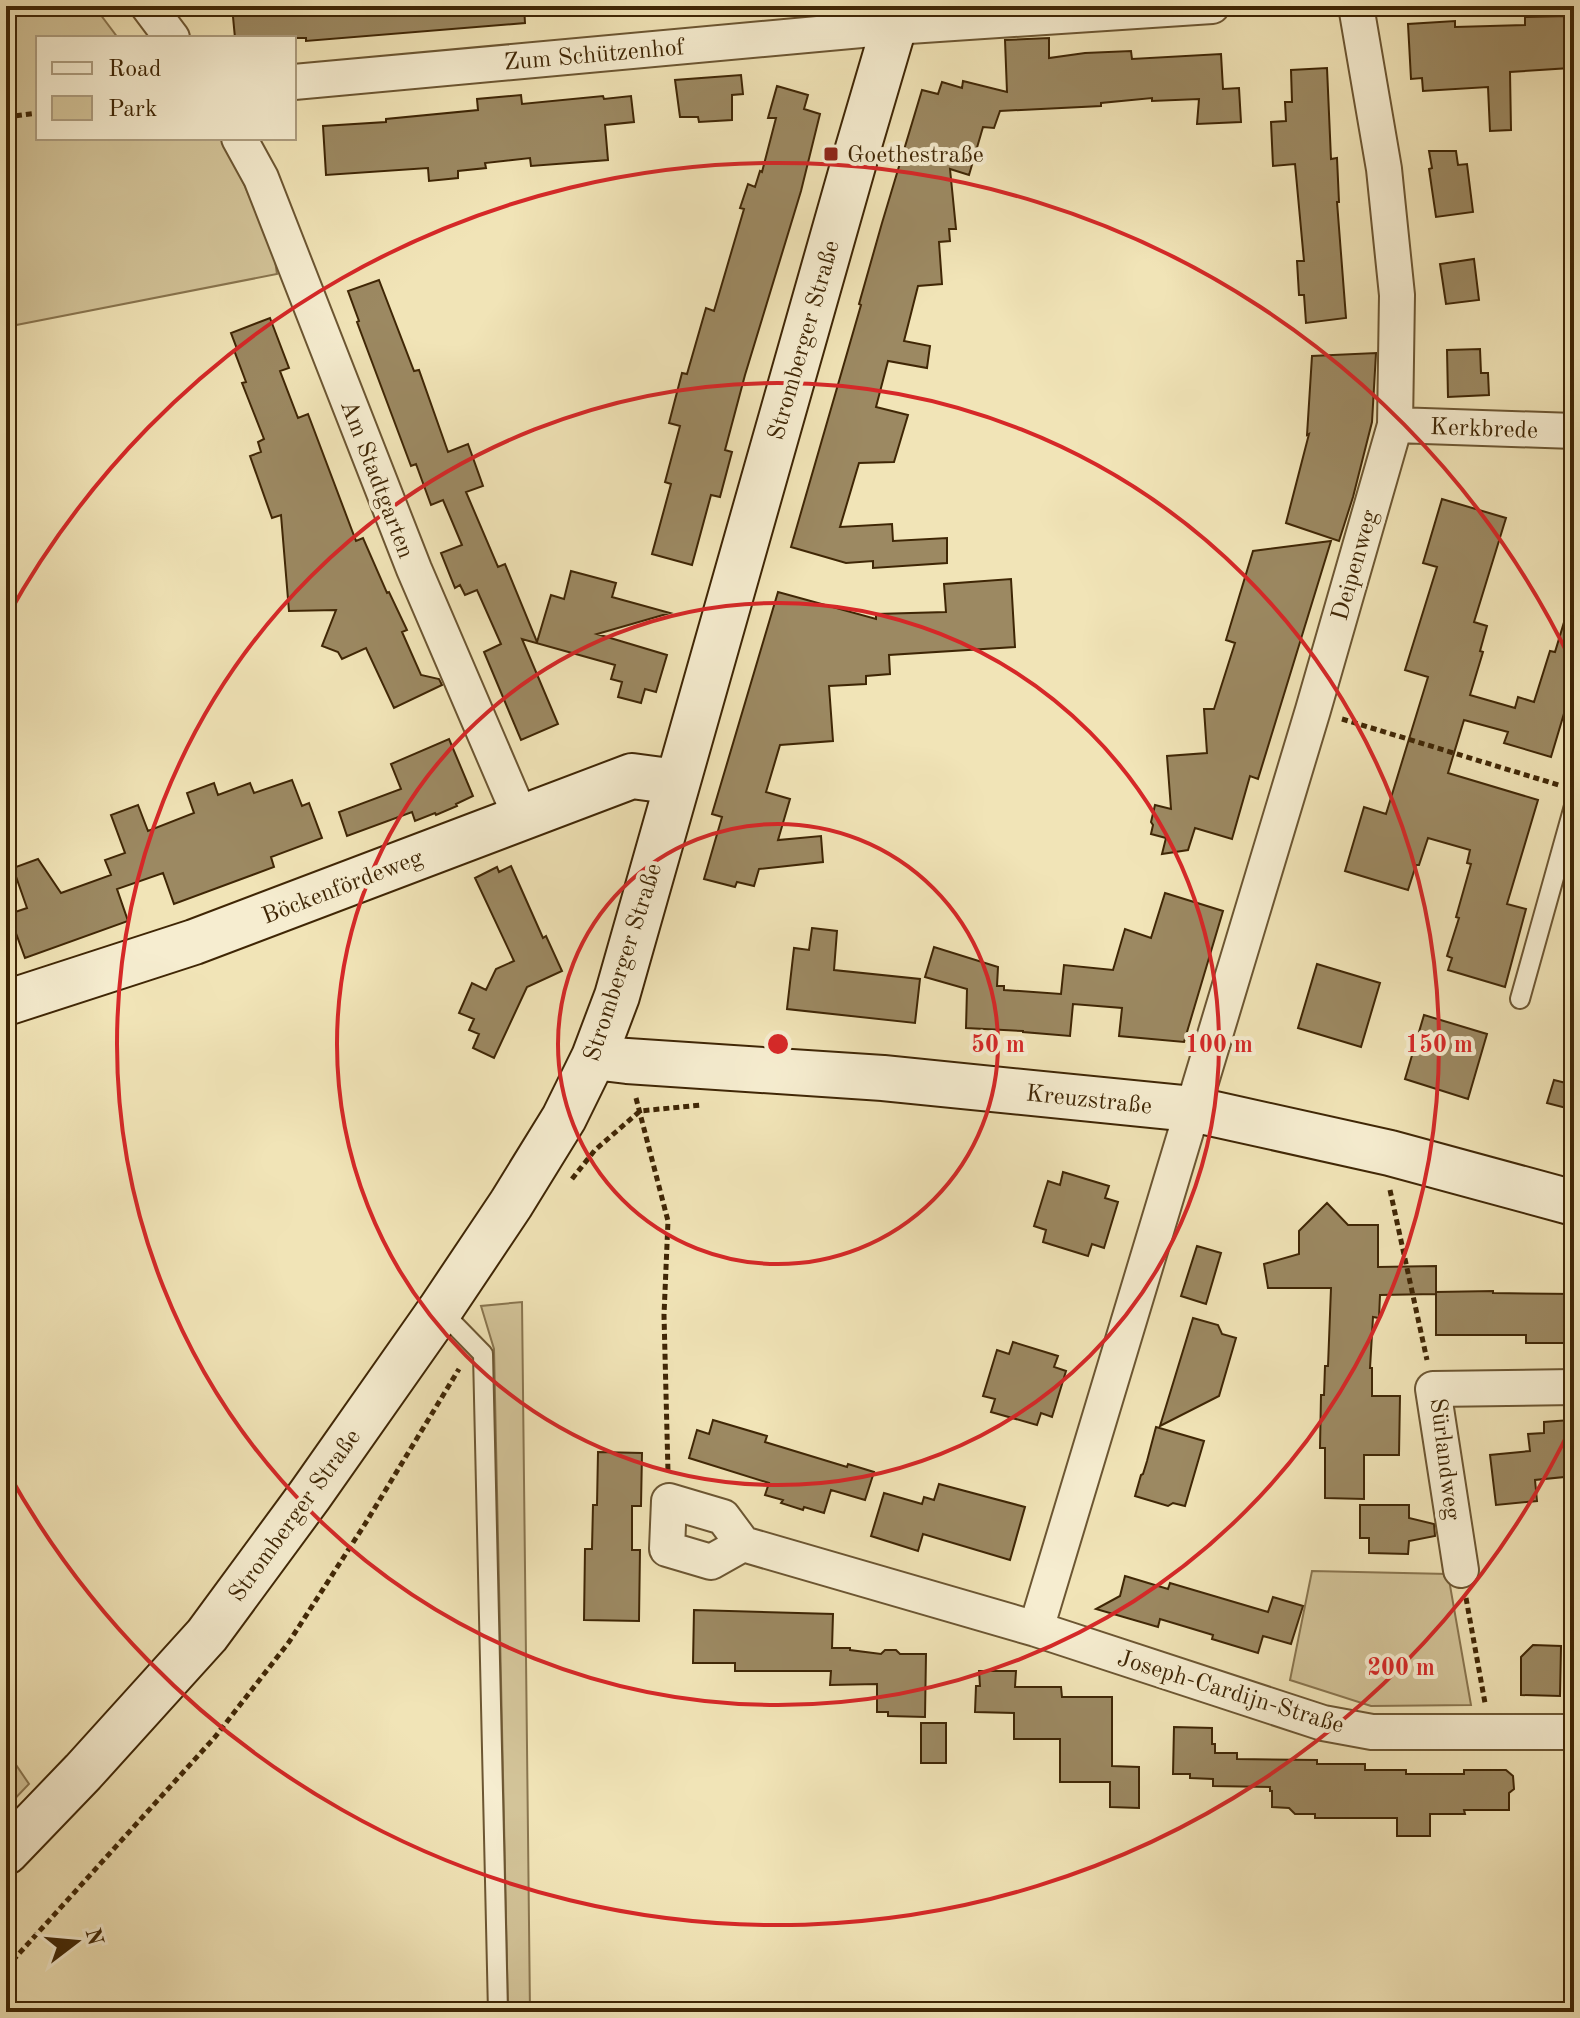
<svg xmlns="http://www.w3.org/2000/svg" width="1580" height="2018" viewBox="0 0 1580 2018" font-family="'Old Standard TT',serif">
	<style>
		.green { fill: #d3c499; stroke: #89754f; stroke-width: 2 }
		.building { fill: #9c8962; stroke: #3f2605; stroke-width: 2 }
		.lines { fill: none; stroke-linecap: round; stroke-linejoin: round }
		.lane-casing { stroke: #6c5632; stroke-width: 22 }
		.street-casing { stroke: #6c5632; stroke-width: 38 }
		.secondary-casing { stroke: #3f2605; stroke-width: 48 }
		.path { stroke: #3f2605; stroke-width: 5; stroke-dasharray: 6 4; stroke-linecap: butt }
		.lane { stroke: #f6edd0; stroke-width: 18 }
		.street { stroke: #f6edd0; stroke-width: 34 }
		.secondary { stroke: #f6edd0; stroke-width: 44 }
		.ring { fill: none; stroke: #d62828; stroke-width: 4 }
		.poi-dot { fill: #8f2418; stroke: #f6edd0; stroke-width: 3 }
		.labels { text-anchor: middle; stroke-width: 8; stroke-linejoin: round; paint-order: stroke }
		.street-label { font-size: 24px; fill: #3f2605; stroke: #f6edd0 }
		.poi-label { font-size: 24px; fill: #3f2605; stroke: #f6edd0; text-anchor: start }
		.centre { fill: #d62828; stroke: #f6edd0; stroke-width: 4 }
		.ring-label { font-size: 24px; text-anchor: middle; font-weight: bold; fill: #d62828; stroke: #f6edd0; stroke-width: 8; stroke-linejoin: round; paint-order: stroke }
	</style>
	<rect width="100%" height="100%" fill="#f1e4b7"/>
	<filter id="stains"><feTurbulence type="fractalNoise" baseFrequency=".0025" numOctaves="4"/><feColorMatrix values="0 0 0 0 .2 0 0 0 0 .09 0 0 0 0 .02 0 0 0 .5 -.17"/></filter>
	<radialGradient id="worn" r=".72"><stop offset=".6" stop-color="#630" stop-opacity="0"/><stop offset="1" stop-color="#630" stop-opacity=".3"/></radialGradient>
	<!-- green -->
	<path class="green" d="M6,6H94L118,38H38V138H224L274,253L277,274L6,327Z
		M522,1302L530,2012H508L494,1349L481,1306Z
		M1312,1571L1448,1574L1471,1705L1371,1706L1290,1680Z
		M8,1753L29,1784L6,1808V1755Z"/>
	<!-- building -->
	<path class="building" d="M232,6H524L525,23L306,41V38H235Z
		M1569,16L1570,68L1510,72L1511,130L1490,131L1488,87L1423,91L1422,78L1411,79L1408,24L1455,21V27L1525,25V17Z
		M1049,38V58L1085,53L1131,51L1132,59L1221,54L1223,89L1239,88L1241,122L1197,124L1199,99L1152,101V98L1101,103V106L1000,111L994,128L983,127L969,175L950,169L956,229H949L950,241L939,242L942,284L918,286L904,341L930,346L927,368L888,361L876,407L908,415L894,462L859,463L840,527L892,524L893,541L947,538V563L873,568V561L846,563L791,547L861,305L859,304L882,223L922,90L938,94L942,82L962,88L963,81L1007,92L1005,40Z
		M1327,68L1331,159L1337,158L1339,202H1337L1346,318L1306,323L1304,295H1299L1297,261H1304L1295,164L1273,166L1271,122L1286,121L1285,102H1292L1291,70Z
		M741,75L743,94L732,95V120L699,122L698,117H680L675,80Z
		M777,86L808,95L804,109L820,114L801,191L745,375L725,450L732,452L720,497L711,495L692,565L652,554L671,484L665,482L680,426L669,423L682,373L687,374L706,308L714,311L744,209L740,208L748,184L755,187L760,171L762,172L776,118H768Z
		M521,95L522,104L603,96L604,99L631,96L634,122L605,125L608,160L531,166L530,158L485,163L486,168L458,171V178L429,181L428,168L326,175L323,126L386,122V119L478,110L477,99Z
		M1429,151H1456L1458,165L1467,164L1473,212L1436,217L1429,169L1432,168Z
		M1474,259L1479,300L1446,304L1440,264Z
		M379,280L414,371L419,370L448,452L468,444L483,486L466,492L498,567L505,564L537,642L551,595L564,599L571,571L616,583L612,597L670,613L597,634L667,655L656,692L645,689L641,703L618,697L622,682L611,679L615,665L522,639L558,724L521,740L484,652L501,644L477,590L465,595L460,585L455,588L441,553L462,545L443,500L431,505L416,464L411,466L357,322L359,321L348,291Z
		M270,318L289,368L280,371L298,418L308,414L356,541L363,538L387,593L389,592L407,630L402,632L421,675L439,679L442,685L394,708L366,648L342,659L338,652L322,646L336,610L289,611L281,515L272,518L250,456L261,452L258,442L264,439L242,383L246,382L234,350L237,349L231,333Z
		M1480,349L1481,373H1488L1489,395L1448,397L1447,350Z
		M1376,353L1372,422L1353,497L1339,541L1286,523L1309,434L1307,435L1312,356Z
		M1442,499L1506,518L1474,622L1487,626L1480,651L1483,652L1470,695L1515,708L1518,697L1534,702L1550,651L1555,652L1568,609L1574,610V680L1551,757L1504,743L1508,732L1464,720L1448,773L1538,800L1507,904L1526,909L1505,987L1448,970L1452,958L1447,956L1459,918L1456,917L1471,864L1467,863L1470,850L1428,838L1419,865H1416L1408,890L1345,871L1364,807L1386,814L1428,677L1405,670L1437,567L1423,563Z
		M1331,541L1258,779L1250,776L1232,839L1195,828L1188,850L1162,854L1166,838L1151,834L1153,825L1151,822L1155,805L1171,809L1167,756L1207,753L1204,709H1214L1235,643L1226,640L1253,551Z
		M1011,579L1015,647L889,655L890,674L866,676V684L829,686L833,741L780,745L766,792L790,799L778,840L821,836L823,862L759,869L754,886L737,882L735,887L704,879L722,817L712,814L778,592L876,619V614L946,612L944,584Z
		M449,739L473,796L456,804L457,806L436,815L435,813L415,821L412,812L347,836L339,812L401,789L391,764Z
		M292,780L302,806L309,803L322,838L271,857L274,867L174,904L163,873L117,889L128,921L25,958L9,914L27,908L13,868L38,859L61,893L111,875L105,860L125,853L111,815L138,805L148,831L194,813L187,793L214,783L218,795L250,783L254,793Z
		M511,866L543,938L546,936L562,971L527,987L494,1058L473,1048L479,1034L469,1030L474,1019L459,1013L472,983L486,990L496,969L514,961L475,878L497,867L499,872Z
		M1165,893L1223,911L1184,1042L1119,1036L1122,1008L1073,1004L1070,1036L1023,1032V1031L966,1028L967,989L925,977L934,947L998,967L997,986H1004V990L1061,994L1064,965L1113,970L1125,929L1151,938Z
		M812,928L837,931L834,970L920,979L915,1023L787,1009L794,948L809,950Z
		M1317,964L1380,983L1361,1047L1298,1028Z
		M1424,1015L1487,1034L1468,1099L1405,1079Z
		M1554,1080L1574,1085V1110L1547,1103Z
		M1063,1172L1109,1186L1105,1198L1118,1202L1104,1248L1092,1244L1088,1256L1043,1242L1046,1230L1034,1226L1048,1181L1060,1185Z
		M1327,1203L1348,1225H1378V1267L1436,1266V1294L1380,1295L1379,1318L1373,1317L1370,1368H1372V1396H1400L1399,1455H1364V1499L1325,1498V1448H1320L1321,1395H1324L1325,1366H1328L1331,1288H1268L1264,1264L1299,1254V1231Z
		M1197,1246L1221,1253L1206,1304L1181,1296Z
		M1493,1291V1293L1574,1294V1343H1526V1335H1436V1292Z
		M1193,1318L1218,1325L1222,1334L1236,1338L1219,1396L1160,1426Z
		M1013,1342L1058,1356L1054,1367L1066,1371L1052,1417L1041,1413L1037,1425L991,1412L995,1399L983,1396L997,1350L1009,1354Z
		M713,1420L767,1436L765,1442L847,1467L848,1464L874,1472L865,1500L831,1490L824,1513L804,1507L803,1510L781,1503L783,1500L765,1495L769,1483L689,1458L697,1430L709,1434Z
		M1570,1420L1571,1434H1574V1476L1535,1480L1537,1501L1496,1505L1490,1455L1530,1451L1528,1434L1544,1433V1422Z
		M1156,1427L1204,1441L1185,1506L1173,1503L1168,1506L1135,1496L1141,1475L1143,1474L1147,1461Z
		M598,1452L642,1453L641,1506H632V1550H640L639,1621L584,1620L585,1549H592L593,1505H597Z
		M939,1484L1025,1507L1010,1560L923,1534L918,1551L871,1536L884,1493L922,1504L924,1497L934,1500Z
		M1360,1505H1409V1518L1434,1524L1435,1536L1409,1541L1408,1554L1369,1553V1538H1360Z
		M1125,1576L1168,1589L1170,1583L1268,1612L1273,1597L1303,1606L1291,1644L1263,1636L1258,1653L1212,1639L1213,1635L1160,1619L1158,1627L1096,1609L1120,1596Z
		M694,1610L833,1614L832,1648H850V1650L881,1654L885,1650H896L900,1654H926L925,1717L888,1716V1712H877V1684L830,1685L831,1671H735V1663H693Z
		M1533,1645L1561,1646L1560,1696L1521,1695V1657Z
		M979,1671H1016L1015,1687H1061L1062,1697H1112V1766L1139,1767V1808L1110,1807V1782H1060V1739H1014V1713L975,1712L976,1686H980Z
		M921,1723H946V1763H921Z
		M1174,1727L1212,1728V1744H1215V1753H1237V1759L1317,1760V1764H1365V1770H1406V1774H1464V1770H1506L1513,1776L1514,1789L1509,1793V1810H1464L1465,1814H1430V1836H1397V1818H1315V1814H1295L1289,1808L1272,1807V1791H1270V1787L1213,1786V1779L1190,1778V1774H1173Z"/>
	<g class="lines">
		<!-- lane casing -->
		<g class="lane-casing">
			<path id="lane" d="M1520,999L1574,806
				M440,1310L483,1354L498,2012"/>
		</g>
		<!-- street casing -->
		<g class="street-casing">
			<path id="street" d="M148,6L172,38
				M294,82L894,27L1212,6
				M239,138L261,178L414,569L521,818
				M1395,425L1574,431
				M743,1544L711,1562L667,1549L669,1501L723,1517L743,1544L1036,1629L1313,710L1395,425L1397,295L1384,169L1356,6
				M1461,1570L1433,1389L1574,1387
				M1036,1629L1323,1723L1372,1732H1574"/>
		</g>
		<!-- secondary casing -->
		<g class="secondary-casing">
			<path id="secondary" d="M6,1003L194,942L632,776L677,782
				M594,1057L627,1061L883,1078L1192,1109L1390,1153L1574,1203
				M6,1852L83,1772L207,1635L310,1495L440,1310L511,1204L564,1118L594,1057L617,996L854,162L900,6"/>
		</g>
		<!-- path -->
		<path class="path" d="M6,117L38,113
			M1342,719L1562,786
			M636,1098L668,1221L664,1315L668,1472
			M572,1179L595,1150L640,1111L701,1105
			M1390,1190L1427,1360
			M1466,1598L1485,1703
			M6,1968L215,1737L289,1642L365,1524L459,1369"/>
		<!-- lane -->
		<use href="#lane" class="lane"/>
		<!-- street -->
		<use href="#street" class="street"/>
		<!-- secondary -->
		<use href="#secondary" class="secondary"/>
	</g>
	<!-- distance rings -->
	<g class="ring">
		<circle cx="778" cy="1044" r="220"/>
		<circle cx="778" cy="1044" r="441"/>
		<circle cx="778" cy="1044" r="661"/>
		<path d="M1573 1423A881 881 0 0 1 7 1471M7 617A881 881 0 0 1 1573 665"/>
	</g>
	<!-- markers -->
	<rect class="poi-dot" x="823" y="146" width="16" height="16" rx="4"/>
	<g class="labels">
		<!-- street labels -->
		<g class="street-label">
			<text transform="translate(594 54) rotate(-5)" y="8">Zum Schützenhof</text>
			<text transform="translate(803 340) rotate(-74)" y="8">Stromberger Straße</text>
			<text transform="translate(1484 428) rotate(2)" y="8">Kerkbrede</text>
			<text transform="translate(378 479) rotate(69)" y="8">Am Stadtgarten</text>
			<text transform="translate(1354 565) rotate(-74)" y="8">Deipenweg</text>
			<text transform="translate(342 886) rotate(-21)" y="8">Böckenfördeweg</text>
			<text transform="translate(622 962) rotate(-72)" y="8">Stromberger Straße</text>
			<text transform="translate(1089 1099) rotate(6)" y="8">Kreuzstraße</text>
			<text transform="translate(1446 1459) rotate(83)" y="8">Sürlandweg</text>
			<text transform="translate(294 1515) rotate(-54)" y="8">Stromberger Straße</text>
			<text transform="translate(1231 1691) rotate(17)" y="8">Joseph-Cardijn-Straße</text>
		</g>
		<!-- poi labels -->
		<g class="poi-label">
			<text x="847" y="162">Goethestraße</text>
		</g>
	</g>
	<circle cx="778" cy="1044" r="12" class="centre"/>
	<g class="ring-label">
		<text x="998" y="1052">50 m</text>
		<text x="1219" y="1052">100 m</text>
		<text x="1439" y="1052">150 m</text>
		<text x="1401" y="1675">200 m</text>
	</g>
	<!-- margin -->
	<rect width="1580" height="2018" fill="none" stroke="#f1e4b7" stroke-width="32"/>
	<rect x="8" y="8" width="1564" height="2002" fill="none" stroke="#3f2605" stroke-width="4"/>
	<rect x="16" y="16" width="1548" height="1986" fill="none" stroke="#3f2605" stroke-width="2"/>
	<!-- legend -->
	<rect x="36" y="36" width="260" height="104" fill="#f6edd0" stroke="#ad9d7f" stroke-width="2"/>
	<rect x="52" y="62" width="40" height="12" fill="#f6edd0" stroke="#ad9d7f" stroke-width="2"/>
	<text x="108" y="76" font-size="24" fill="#3f2605">Road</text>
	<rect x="52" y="96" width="40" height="24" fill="#d3c499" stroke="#ad9d7f" stroke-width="2"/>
	<text x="108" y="116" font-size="24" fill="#3f2605">Park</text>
	<!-- north arrow -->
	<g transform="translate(76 1942) rotate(74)" stroke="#f6edd0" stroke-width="6" paint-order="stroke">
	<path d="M0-6L14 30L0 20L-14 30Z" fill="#3f2605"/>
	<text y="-12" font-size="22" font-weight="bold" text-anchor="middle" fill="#3f2605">N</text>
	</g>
	<rect width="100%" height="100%" filter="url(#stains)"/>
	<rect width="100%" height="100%" fill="url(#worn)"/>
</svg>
